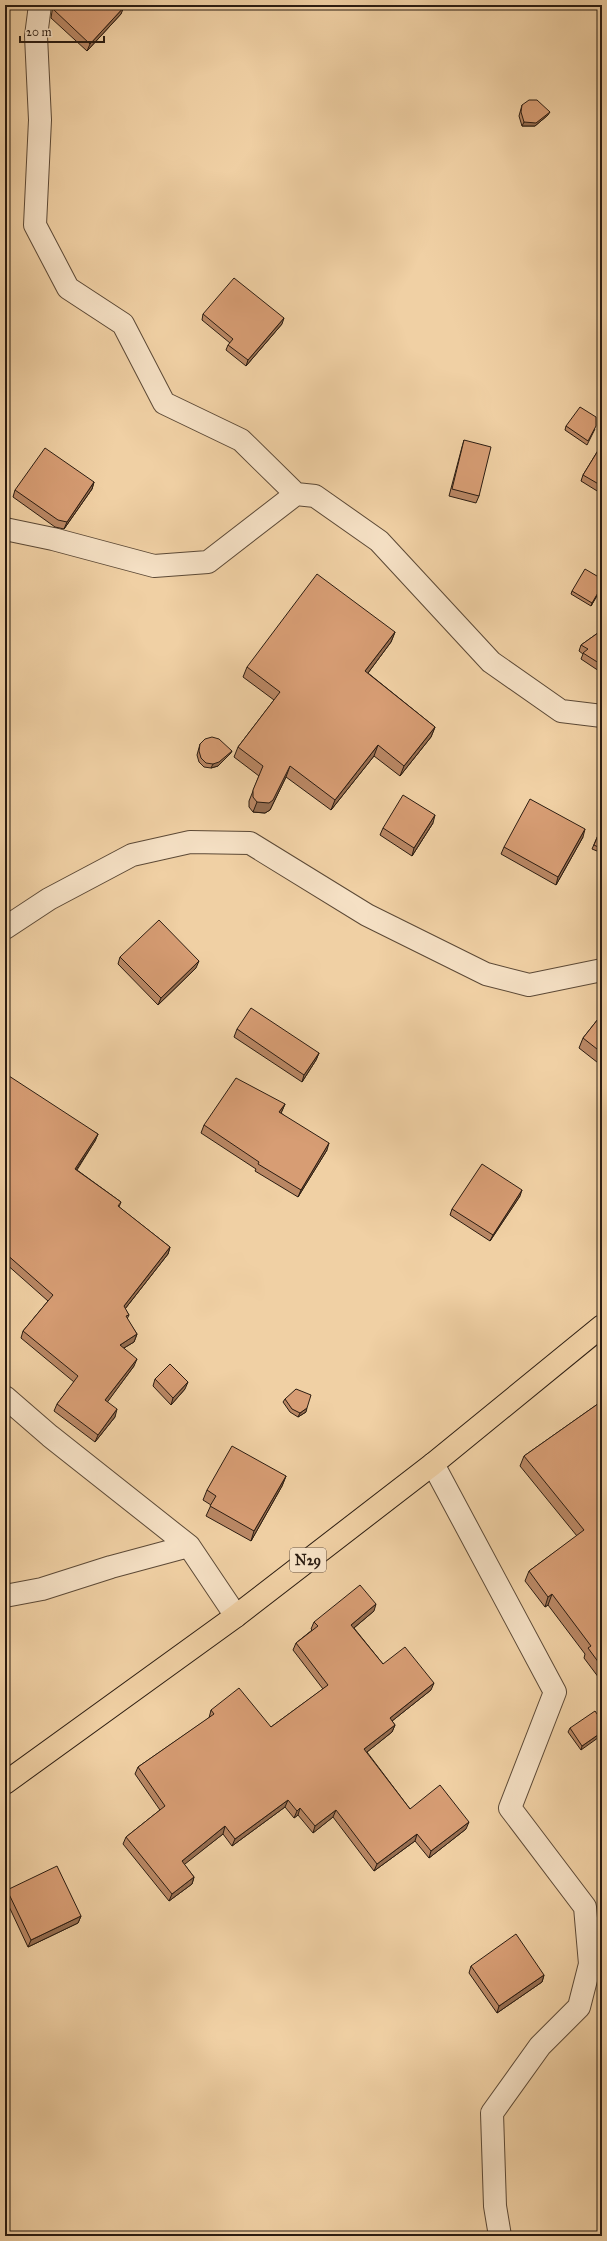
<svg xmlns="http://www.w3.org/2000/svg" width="607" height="2241" viewBox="0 0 607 2241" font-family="'IM FELL Great Primer',serif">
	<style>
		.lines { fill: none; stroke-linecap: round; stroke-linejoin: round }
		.minor-casing { stroke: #5c4936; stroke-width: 24 }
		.primary-casing { stroke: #2b1c11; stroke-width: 24 }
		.minor { stroke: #f5e0c4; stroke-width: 22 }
		.primary { stroke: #f0d0a4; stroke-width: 22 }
		.wall { fill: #b98764; stroke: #2b1c11 }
		.shaded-wall { fill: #966e51; stroke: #2b1c11 }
		.building { fill: #d79d74; stroke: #2b1c11 }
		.labels { text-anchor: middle; stroke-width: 4; stroke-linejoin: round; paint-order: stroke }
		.shield { fill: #f5e0c4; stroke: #685747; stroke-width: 1 }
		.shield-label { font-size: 14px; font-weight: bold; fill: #2b1c11 }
	</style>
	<rect width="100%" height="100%" fill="#f0d0a4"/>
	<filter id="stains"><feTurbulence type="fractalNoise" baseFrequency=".005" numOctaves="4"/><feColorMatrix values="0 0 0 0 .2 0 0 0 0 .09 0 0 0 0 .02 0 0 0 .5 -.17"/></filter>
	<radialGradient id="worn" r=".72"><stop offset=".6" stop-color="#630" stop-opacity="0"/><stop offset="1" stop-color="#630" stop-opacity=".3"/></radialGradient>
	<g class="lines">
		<!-- minor casing -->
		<g class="minor-casing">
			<path id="minor" d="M40,5L36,36L40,120L35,225L68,288L123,324L164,403L241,440L296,494L315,496L379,541L491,662L561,711L602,716
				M5,529L53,539L154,566L208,562L296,494
				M5,928L49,899L132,855L190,842L250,843L367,915L486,974L529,985L602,970
				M5,1397L50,1436L189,1546L236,1616
				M433,1464L555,1692L510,1808L585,1907L590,1964L579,2007L540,2046L492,2113L495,2206L500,2236
				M5,1596L42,1589L111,1567L189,1546"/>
		</g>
		<!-- primary casing -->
		<g class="primary-casing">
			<path id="primary" d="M5,1783L236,1616L433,1464L602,1326"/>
		</g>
		<!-- minor -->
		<use href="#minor" class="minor"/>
		<!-- primary -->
		<use href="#primary" class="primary"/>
	</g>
	<!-- wall -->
	<path class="wall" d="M53,5H122L121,14L87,51L51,18Z
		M522,105L548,115L535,126H522L519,116Z
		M203,314L282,324L246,366L226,350L228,345L230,343L202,320Z
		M566,426L595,429L587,445L565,430Z
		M464,440L479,496L476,503L449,496L462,447Z
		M602,444V494L581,481L583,475Z
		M94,482L92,489L64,529L55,527L13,497L15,490Z
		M602,579V587L591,606L571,594L572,591Z
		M602,630V673L581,659L583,654L579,651L581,645Z
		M395,632L391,642L368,673L435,727L431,737L400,776L374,756L331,810L286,777L270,810L265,813L253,812L249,807V801L259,776L234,757L238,747L274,700L243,677L247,667Z
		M200,744L232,751L230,754L218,766L211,768L204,767L199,762L197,755Z
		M433,823L412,856L380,835L383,828Z
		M602,826V853L592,849Z
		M583,837L556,885L501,854L504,847Z
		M120,957L196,968L158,1005L118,964Z
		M602,1014V1066L579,1048L583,1038Z
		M237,1029L319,1053L316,1060L302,1082L234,1037Z
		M5,1082L98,1134L95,1141L77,1170L121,1202L119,1207L170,1247L168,1254L125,1309L129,1315L127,1319L137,1334L134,1342L124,1348L134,1366L107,1402L115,1417L95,1442L54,1411L57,1404L74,1382L21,1338L23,1331L48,1301L5,1263Z
		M285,1104L281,1113L327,1150L298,1197L255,1171L256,1169L201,1133L204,1125Z
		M520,1196L490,1241L450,1215L452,1209Z
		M155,1379L185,1389L171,1405L153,1386Z
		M285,1399L306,1412L298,1417L290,1412L283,1402Z
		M602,1401V1682L584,1658L585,1654L548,1605L545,1607L525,1581L529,1571L577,1536L520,1466L524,1456Z
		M286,1476L282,1486L251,1541L206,1516L211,1505L203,1500L207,1490Z
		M374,1611L354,1628L383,1664L431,1690L392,1721L395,1725L392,1732L367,1752L410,1809L466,1829L429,1858L415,1841L374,1871L333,1817L313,1833L298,1815L294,1818L285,1807L232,1846L223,1834L184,1864L194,1877L192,1884L169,1901L123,1844L126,1837L160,1810L135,1774L138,1767L209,1718L211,1710L271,1727L323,1689L293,1650L296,1643L312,1630L311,1629L314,1622Z
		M602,1721L581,1750L568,1732L570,1728Z
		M7,1890L81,1916L78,1923L28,1947L5,1898Z
		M471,1966L544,1975L542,1982L497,2013L469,1973Z"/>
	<!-- shaded-wall -->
	<path class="shaded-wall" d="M124,7L121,14L87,51L90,44Z
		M550,112L548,115L535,126H522L524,122Z
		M284,318L282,324L246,366L248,360Z
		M94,482L92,489L64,529L67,522Z
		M602,586V587L591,606L592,603Z
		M395,632L391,642L362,681L365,671Z
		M435,727L431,737L400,776L404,766Z
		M378,745L374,756L331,810L335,800Z
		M232,751L230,754L218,766L211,768L213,764Z
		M290,766L286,777L270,810L265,813L253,812L257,802Z
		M435,815L433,823L412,856L414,848Z
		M585,829L583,837L556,885L558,877Z
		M199,961L196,968L158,1005L161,998Z
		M319,1053L316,1060L302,1082L304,1075Z
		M285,1104L282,1111L277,1120L279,1112Z
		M98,1134L95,1141L72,1176L75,1169Z
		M329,1143L327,1150L298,1197L301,1190Z
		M522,1190L520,1196L490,1241L493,1235Z
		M170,1247L168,1254L121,1314L124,1306Z
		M137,1334L134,1342L117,1352L120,1345Z
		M137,1359L134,1366L103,1408L105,1400Z
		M188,1382L185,1389L171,1405L173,1398Z
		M307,1408L306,1412L298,1417L300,1413Z
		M117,1409L115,1417L95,1442L98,1435Z
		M286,1476L282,1486L251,1541L254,1531Z
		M552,1594L548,1605L545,1607L548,1597Z
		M376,1604L374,1611L349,1632L351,1625Z
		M434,1683L431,1690L387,1725L390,1718Z
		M395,1725L392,1732L362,1756L364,1749Z
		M602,1732V1735L581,1750L582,1746Z
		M288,1800L285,1807L232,1846L235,1839Z
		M300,1808L298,1815L294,1818L297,1811Z
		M336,1810L333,1817L313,1833L315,1826Z
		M469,1822L466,1829L429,1858L431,1851Z
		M225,1826L223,1834L180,1868L182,1861Z
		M417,1834L415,1841L374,1871L377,1864Z
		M194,1877L192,1884L169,1901L172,1894Z
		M81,1916L78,1923L28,1947L31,1940Z
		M544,1975L542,1982L497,2013L499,2006Z"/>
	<!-- building -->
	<path class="building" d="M54,5H122L124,7L90,44L54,10Z
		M529,100H537L550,112L536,123L524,122L521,112L522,105Z
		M234,278L284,318L248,360L228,345L233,339L203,314Z
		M580,407L596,417V426L588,441L566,426Z
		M464,440L491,447L479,496L452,489Z
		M602,444V486L583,475Z
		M45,448L94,482L67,522L58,520L15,490Z
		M585,569L602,579V586L592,603L572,591Z
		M317,574L395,632L365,671L435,727L404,766L378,745L335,800L290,766L273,800L269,803L257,802L253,797V790L263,766L238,747L280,692L247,667Z
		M602,630V665L583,653L588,649L581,645Z
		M212,737L219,739L232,751L219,762L213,764L206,763L201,758L199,751L200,744L205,739Z
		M403,795L435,815L414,848L383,828Z
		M530,799L585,829L558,877L504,847Z
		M602,826V849L594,845Z
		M159,920L199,961L161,998L120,957Z
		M251,1008L319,1053L304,1075L237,1029Z
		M602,1014V1053L583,1038Z
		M9,1076L98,1134L75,1169L121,1202L118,1206L170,1247L124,1306L129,1315L126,1316L137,1334L120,1345L137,1359L105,1400L117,1409L98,1435L57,1404L78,1376L23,1331L53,1295L5,1253V1241L7,1239L5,1237V1082Z
		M236,1078L285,1104L279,1112L329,1143L301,1190L258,1164L259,1162L204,1125Z
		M482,1164L522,1190L493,1235L452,1209Z
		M170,1364L188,1382L173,1398L155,1379Z
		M296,1389L311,1395L307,1408L300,1413L292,1409L285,1399Z
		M602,1401V1667L588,1648L591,1646L552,1594L548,1597L529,1571L584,1530L524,1456Z
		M232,1446L286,1476L254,1531L210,1506L216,1496L207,1490Z
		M360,1585L376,1604L351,1625L383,1664L405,1647L434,1683L390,1718L395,1725L364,1749L410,1809L440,1785L469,1822L431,1851L417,1834L377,1864L336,1810L315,1826L300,1808L297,1811L288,1800L235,1839L225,1826L182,1861L194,1877L172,1894L126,1837L165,1806L138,1767L214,1714L211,1710L239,1688L271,1727L328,1685L296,1643L318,1626L314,1622Z
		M595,1711L602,1721V1732L582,1746L570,1728Z
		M57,1866L81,1916L31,1940L7,1890Z
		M516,1934L544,1975L499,2006L471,1966Z"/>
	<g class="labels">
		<!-- shield labels -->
		<rect class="shield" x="290" y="1548" width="36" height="24" rx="3"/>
		<g class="shield-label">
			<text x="308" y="1565">N29</text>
		</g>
	</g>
	<!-- margin -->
	<rect width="607" height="2241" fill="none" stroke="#f0d0a4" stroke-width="20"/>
	<rect x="6" y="6" width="595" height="2229" fill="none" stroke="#2b1c11" stroke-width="2"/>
	<rect x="10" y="10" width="587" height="2221" fill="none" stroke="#2b1c11"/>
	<!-- scale -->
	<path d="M20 36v6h84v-6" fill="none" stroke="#2b1c11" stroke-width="2"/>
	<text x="26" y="36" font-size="12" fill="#2b1c11" stroke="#f5e0c4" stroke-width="3" paint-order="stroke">20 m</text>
	<rect width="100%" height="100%" filter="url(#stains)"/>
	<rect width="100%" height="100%" fill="url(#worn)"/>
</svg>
